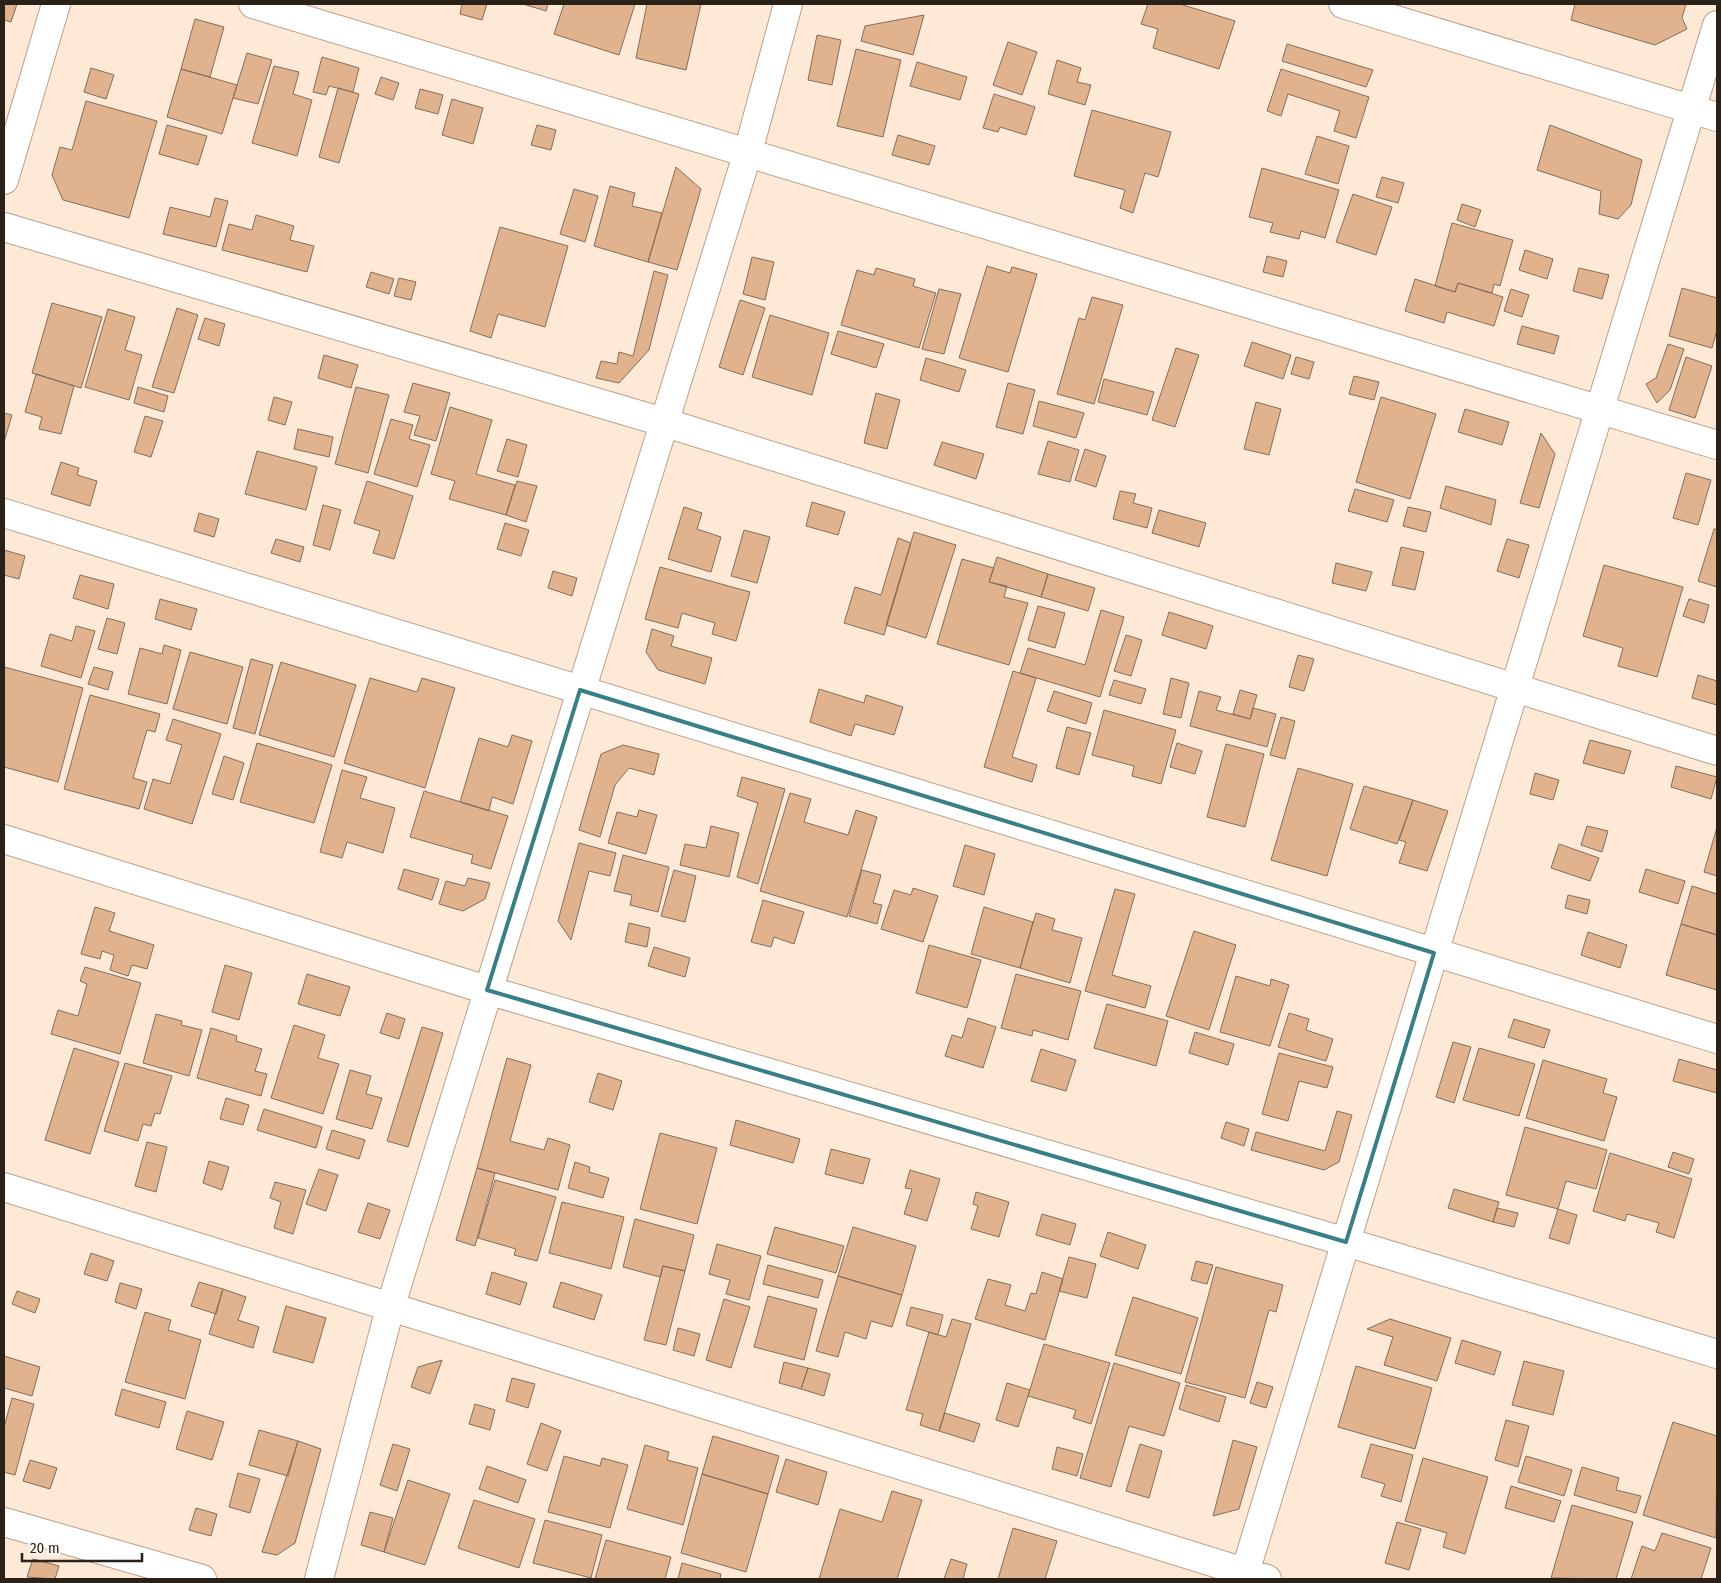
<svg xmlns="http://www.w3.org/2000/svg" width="1721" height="1583" viewBox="0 0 1721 1583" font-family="'Fira Sans Condensed',sans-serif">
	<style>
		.building { fill: #e0b38e; stroke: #856d5a }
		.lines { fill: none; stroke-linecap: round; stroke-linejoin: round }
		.street-casing { stroke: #baa08c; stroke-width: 30 }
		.street { stroke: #fff; stroke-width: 28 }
		.marked { fill: none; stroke: #388086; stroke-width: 4; stroke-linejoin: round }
	</style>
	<rect width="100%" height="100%" fill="#fee9d7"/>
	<!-- building -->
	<path class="building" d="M4,4H17L11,22L4,20Z
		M462,4H487L482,20L460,14Z
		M523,4H548L546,11Z
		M564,4H635L619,55L554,34Z
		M647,4H701L686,70L636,58Z
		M1148,4H1180L1235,21L1219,69L1153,48L1158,29L1141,24Z
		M1575,4H1686L1682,18L1687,29L1655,45L1571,20Z
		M924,15L913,55L861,41L865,26Z
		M195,19L224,27L210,77L181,69Z
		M817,35L841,40L832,85L808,80Z
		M1008,42L1037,52L1022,95L993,85Z
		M1287,44L1373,70L1366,87L1282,61Z
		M856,49L901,60L883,137L837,126Z
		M247,53L272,60L258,104L233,98Z
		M322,57L359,68L353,92L329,86L326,95L313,92Z
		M1057,60L1081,68L1077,82L1091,85L1085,105L1048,94Z
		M917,62L967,77L960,100L910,86Z
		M274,66L299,72L293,94L312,100L297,156L252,143Z
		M91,68L114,75L106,99L84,92Z
		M181,69L237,85L222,134L167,117Z
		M1281,69L1369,97L1356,138L1334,131L1340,111L1288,94L1281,116L1267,111Z
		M381,77L399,83L393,100L375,94Z
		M338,88L359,94L339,163L319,157Z
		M420,89L443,95L438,114L415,108Z
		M994,94L1035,107L1026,135L1000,127L998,132L983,128Z
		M452,99L483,108L473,144L442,135Z
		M86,101L157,121L129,218L63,200L52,175L60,147L72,150Z
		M1092,110L1171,132L1158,177L1145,173L1133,213L1120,208L1125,190L1074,176Z
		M167,125L207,136L198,165L159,154Z
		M537,125L556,130L551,150L531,145Z
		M1550,125L1642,160L1631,205L1618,219L1599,214L1601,191L1537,170Z
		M898,135L935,146L929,165L892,155Z
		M1317,136L1349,146L1338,184L1305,174Z
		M676,167L701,189L677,270L648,262Z
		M1262,168L1339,190L1325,238L1301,231L1299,239L1270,232L1273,223L1249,217Z
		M1382,177L1404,183L1398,203L1376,197Z
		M610,186L635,193L632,206L662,213L648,262L594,246Z
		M574,189L598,196L585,242L560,234Z
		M1353,194L1392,207L1376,255L1336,242Z
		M215,198L228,201L216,247L163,234L170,207L210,217Z
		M1462,204L1481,210L1475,227L1457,220Z
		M256,215L294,226L290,240L314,246L307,272L222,250L229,224L252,230Z
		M1452,223L1513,240L1500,286L1494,284L1492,293L1458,283L1455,292L1435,286Z
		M500,227L568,246L545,327L498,314L491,338L470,331Z
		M1525,250L1553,259L1547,279L1519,270Z
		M1267,256L1287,261L1283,277L1263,272Z
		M752,257L774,262L765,300L743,294Z
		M987,266L1010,273L1012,267L1037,274L1008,372L959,358Z
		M876,268L915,279L913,286L936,293L919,348L841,325L857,270L874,275Z
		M1579,268L1609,275L1602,299L1573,291Z
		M654,271L668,275L649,350L619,383L596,378L601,361L617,364L619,352L633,356Z
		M371,272L394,279L389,294L366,287Z
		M399,278L416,282L411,300L394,296Z
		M1415,279L1455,292L1458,283L1503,297L1494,326L1447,312L1444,323L1405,311Z
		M1682,288L1717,298V330L1712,348L1669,336Z
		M939,289L961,294L944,354L922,349Z
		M1511,289L1529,295L1522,317L1504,311Z
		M1092,297L1123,305L1094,404L1057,394L1079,318L1085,320Z
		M740,300L765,308L743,375L719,367Z
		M52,303L102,317L81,388L32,373Z
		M177,308L198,315L174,393L152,387Z
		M108,309L135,317L125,350L142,355L129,400L85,387Z
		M770,315L829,333L812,395L752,377Z
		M205,318L225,324L219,346L198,339Z
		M1522,326L1559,336L1554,354L1517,344Z
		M838,331L884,344L876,368L831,354Z
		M1252,342L1291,355L1283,379L1244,366Z
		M1668,344L1684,349L1670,390L1657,403L1646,384L1656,378Z
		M1176,348L1199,355L1175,427L1152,420Z
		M324,355L358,365L351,388L318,378Z
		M1296,357L1314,362L1309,379L1291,374Z
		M1686,357L1712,366L1695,418L1669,410Z
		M926,358L966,370L959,392L920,380Z
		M36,374L74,386L61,434L39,429L42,417L25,412Z
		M1354,376L1379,382L1374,400L1349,394Z
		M1104,379L1154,392L1147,415L1098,402Z
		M413,383L450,393L436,441L414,435L420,416L404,412Z
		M1008,383L1035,390L1023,434L996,427Z
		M138,387L168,396L164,412L134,403Z
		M356,387L389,395L368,473L335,464Z
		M876,393L900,400L887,449L864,443Z
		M274,397L292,402L285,425L268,420Z
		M1381,397L1436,414L1410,499L1356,482Z
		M1039,401L1084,413L1076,438L1033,426Z
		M1256,402L1281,409L1269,455L1244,449Z
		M450,407L492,420L476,474L515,485L506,515L449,499L455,481L431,474Z
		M1465,409L1509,422L1502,445L1458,432Z
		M4,413L12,415L4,442Z
		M145,416L163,421L151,457L134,452Z
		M391,419L413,425L409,439L430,445L417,487L374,474Z
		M298,429L333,437L329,457L294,449Z
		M1541,433L1555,454L1539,508L1520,503Z
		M507,439L527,445L518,477L497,471Z
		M1048,441L1079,450L1070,482L1038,474Z
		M942,442L984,454L976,479L934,465Z
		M1085,449L1106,456L1096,487L1075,480Z
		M257,451L317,467L306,510L245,494Z
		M61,462L79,468L77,475L97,481L90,506L51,494Z
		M1686,473L1711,480L1698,525L1673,518Z
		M367,481L413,496L394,559L373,553L380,531L354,523Z
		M517,481L537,486L526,522L506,515Z
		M1446,486L1496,500L1491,525L1440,508Z
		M1355,489L1394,500L1387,522L1348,511Z
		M1120,491L1136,494L1133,503L1152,508L1147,528L1113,519Z
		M812,502L845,512L838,535L806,526Z
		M323,505L341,510L330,550L313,545Z
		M684,507L702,513L697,529L721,537L711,572L668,559Z
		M1408,507L1431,512L1426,532L1403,526Z
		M1159,510L1206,523L1199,547L1152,533Z
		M199,513L219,519L214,537L194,531Z
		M505,523L529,530L521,556L497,549Z
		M1714,529H1717V587L1698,581Z
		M744,530L770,537L757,583L731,576Z
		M914,532L956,545L926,638L886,625Z
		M898,538L911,543L884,635L844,623L855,587L881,595Z
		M276,539L304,547L300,562L271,553Z
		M1507,539L1529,545L1519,578L1497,571Z
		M1401,547L1424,552L1415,590L1392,585Z
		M4,550L25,556L19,579L4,575Z
		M997,557L1048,574L1041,597L989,582Z
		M962,559L994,568L989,582L1007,586L1004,597L1028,603L1009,665L937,644Z
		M1336,563L1372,572L1366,591L1332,583Z
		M1604,565L1683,587L1657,677L1618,666L1623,648L1583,636Z
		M660,567L750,592L736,641L712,634L715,623L682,613L678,628L645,619Z
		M553,571L577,578L572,596L548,588Z
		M1048,574L1095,588L1088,611L1041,597Z
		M80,575L114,584L108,609L73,598Z
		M160,599L197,609L191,630L155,619Z
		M1689,599L1709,605L1704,623L1683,616Z
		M1038,606L1065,613L1055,648L1028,640Z
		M1101,610L1124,617L1100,697L1020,673L1028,648L1085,665Z
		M1169,612L1213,626L1206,649L1162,635Z
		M107,618L125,623L117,654L98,649Z
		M76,626L95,631L81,678L41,666L50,634L72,641Z
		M652,629L674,636L671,646L712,658L705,684L658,670L646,652Z
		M1126,635L1142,640L1131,676L1114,671Z
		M164,645L181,650L167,704L128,694L140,648L162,654Z
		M190,652L243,667L227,724L173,709Z
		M1298,655L1314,659L1304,691L1289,687Z
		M251,659L273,665L255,734L233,728Z
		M281,662L356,685L334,757L259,735Z
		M4,667L83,688L58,782L4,767Z
		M94,667L113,672L108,690L88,684Z
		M1013,671L1036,678L1012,757L1037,765L1032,782L984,767Z
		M1698,675L1717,681V705L1692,698Z
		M370,678L417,692L422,678L455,688L425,788L344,763Z
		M1171,678L1189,683L1181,718L1163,714Z
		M1114,680L1146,689L1141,704L1109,695Z
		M819,689L864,703L866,695L903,707L894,735L855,724L851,736L810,722Z
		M1240,690L1257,695L1250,719L1233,714Z
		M1054,691L1092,703L1086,724L1047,711Z
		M1199,691L1221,697L1216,710L1250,719L1253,708L1276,714L1267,747L1190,726Z
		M90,695L160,714L155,732L147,730L133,778L147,782L139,809L64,789Z
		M1104,710L1176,730L1161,784L1132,776L1134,766L1092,755Z
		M1281,717L1295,721L1285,759L1270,755Z
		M173,719L221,734L192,824L144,809L153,779L170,784L182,745L166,740Z
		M1067,727L1091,733L1079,775L1056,768Z
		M512,735L532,741L513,804L492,797L489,811L460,802L479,738L508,747Z
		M1590,740L1631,751L1624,774L1583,763Z
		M257,743L332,765L314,823L240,802Z
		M1177,743L1202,751L1195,774L1170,767Z
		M1226,744L1264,754L1245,827L1207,817Z
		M623,745L659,754L654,775L629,768L615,785L600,837L579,830L601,754Z
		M224,756L244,763L233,800L212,794Z
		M1676,766L1717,777L1711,799L1671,787Z
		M1298,768L1353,784L1327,876L1271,860Z
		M342,770L367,777L360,798L395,808L383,853L347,842L342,858L320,852Z
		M1535,773L1559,780L1553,800L1530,794Z
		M742,777L785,789L758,884L737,877L758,803L737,796Z
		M1364,786L1413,800L1397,844L1350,829Z
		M424,791L508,816L491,869L471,863L473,855L410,837Z
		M790,793L811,799L804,822L848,835L856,810L877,817L847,917L760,891Z
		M1413,800L1448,811L1427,871L1399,863L1406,842L1399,840Z
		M639,810L657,815L646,854L608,843L617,812L637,817Z
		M711,826L739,833L729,877L680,865L685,844L706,848Z
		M1587,826L1608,831L1602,852L1581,845Z
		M1717,827V876L1704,872Z
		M579,843L616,853L610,876L589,871L571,940L558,921Z
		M1559,844L1599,858L1590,881L1551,868Z
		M965,845L995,854L984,895L953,886Z
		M623,855L669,867L658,912L630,905L632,895L614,891Z
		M404,869L439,879L432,900L398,889Z
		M1646,869L1685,881L1678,904L1639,892Z
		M674,870L696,876L685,922L661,916Z
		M862,870L881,875L873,903L882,905L877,924L849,916Z
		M468,878L490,883L485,899L463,911L439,904L446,881L465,886Z
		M1692,886L1717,894V935L1681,924Z
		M913,888L938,896L923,942L881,929L894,890L911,895Z
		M1115,889L1135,894L1112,975L1151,986L1145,1008L1085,991Z
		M1568,895L1590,900L1587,914L1565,908Z
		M763,900L804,912L794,944L774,937L771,947L751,942Z
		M95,907L115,913L109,931L154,945L147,969L132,965L128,976L110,970L114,955L102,951L100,959L81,954Z
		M984,907L1033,922L1020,968L971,954Z
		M1036,913L1055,919L1052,930L1082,938L1070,983L1020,968Z
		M629,923L650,928L647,947L625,942Z
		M1681,924L1717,935V990L1666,975Z
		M1194,931L1236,945L1209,1030L1166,1016Z
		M1588,932L1627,945L1620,968L1581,955Z
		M929,945L981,960L967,1008L916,993Z
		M654,947L690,958L685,977L648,966Z
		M225,965L252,973L239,1020L212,1012Z
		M85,967L141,983L120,1054L51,1034L58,1010L78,1016L87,984L80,981Z
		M307,974L350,987L340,1016L298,1004Z
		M1016,974L1081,991L1068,1040L1033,1030L1032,1036L1001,1028Z
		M1236,976L1270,986L1271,979L1289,985L1270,1046L1220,1032Z
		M1107,1004L1168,1021L1156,1066L1094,1048Z
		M387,1013L405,1019L399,1039L380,1033Z
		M1289,1013L1309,1019L1306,1030L1333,1039L1326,1061L1278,1047Z
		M156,1014L182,1021L181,1025L202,1030L189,1076L143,1063Z
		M968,1018L996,1027L983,1068L945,1056L952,1035L962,1038Z
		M1514,1019L1550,1030L1544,1048L1508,1037Z
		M294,1025L325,1035L318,1058L339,1064L323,1114L271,1098Z
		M422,1027L443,1033L408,1147L387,1141Z
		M211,1028L237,1036L236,1041L262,1049L255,1071L267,1074L261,1096L197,1078Z
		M1195,1032L1234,1044L1228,1065L1189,1053Z
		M1453,1042L1471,1047L1454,1103L1436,1097Z
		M74,1048L119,1062L90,1154L45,1140Z
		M1479,1048L1535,1064L1519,1116L1463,1100Z
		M1041,1049L1076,1060L1066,1091L1031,1081Z
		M1279,1053L1333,1067L1327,1088L1299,1081L1288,1121L1262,1114Z
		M507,1058L531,1065L510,1141L544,1150L548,1138L570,1145L558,1190L477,1168Z
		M1679,1059L1717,1070V1093L1673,1081Z
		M1543,1060L1607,1079L1603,1093L1617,1097L1604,1141L1526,1118Z
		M125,1063L172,1076L160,1114L155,1113L151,1126L143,1124L138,1141L104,1131Z
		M350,1070L371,1076L366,1094L382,1098L372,1129L336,1119Z
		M598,1073L622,1081L613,1110L589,1102Z
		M226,1098L249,1105L243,1125L220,1119Z
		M264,1109L322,1127L316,1148L257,1130Z
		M1337,1111L1352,1115L1339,1162L1324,1170L1251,1150L1256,1132L1325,1151Z
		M736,1120L800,1139L793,1163L730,1145Z
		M1226,1122L1249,1129L1244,1146L1221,1138Z
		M1525,1127L1607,1150L1596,1189L1566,1181L1558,1209L1506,1195Z
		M332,1130L365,1140L359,1159L326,1149Z
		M660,1133L717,1148L697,1224L640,1209Z
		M147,1142L167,1147L156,1192L135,1186Z
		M831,1149L870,1159L863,1184L825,1174Z
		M1673,1152L1694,1159L1689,1174L1668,1167Z
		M1610,1153L1692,1179L1674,1238L1656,1232L1659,1223L1627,1214L1625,1221L1593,1211Z
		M209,1161L229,1167L222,1190L203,1183Z
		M575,1162L590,1167L589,1172L609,1178L603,1198L568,1188Z
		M477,1168L495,1173L475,1246L456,1240Z
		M319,1169L338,1175L326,1211L306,1204Z
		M910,1170L940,1179L927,1221L904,1214L912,1189L905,1188Z
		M495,1180L556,1197L537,1261L514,1255L516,1249L478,1238Z
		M275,1182L306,1190L293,1234L274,1228L281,1202L270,1198Z
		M1454,1189L1499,1202L1493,1222L1448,1208Z
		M976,1192L1009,1202L999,1237L971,1229L978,1206L973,1204Z
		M562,1202L624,1217L611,1269L549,1253Z
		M368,1203L390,1210L380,1239L358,1232Z
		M1497,1208L1518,1213L1514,1227L1493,1222Z
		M1558,1209L1577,1215L1569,1244L1549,1238Z
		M1042,1214L1076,1224L1070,1245L1036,1235Z
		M635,1219L694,1235L685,1271L663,1266L660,1277L623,1267Z
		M775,1227L844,1246L836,1273L767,1254Z
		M853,1227L916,1246L902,1295L838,1276Z
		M1108,1232L1146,1245L1138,1269L1100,1256Z
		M717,1244L761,1256L749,1300L726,1294L730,1280L709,1274Z
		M91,1253L114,1261L107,1281L84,1274Z
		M1069,1257L1096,1264L1087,1298L1059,1291Z
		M1196,1261L1213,1265L1207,1284L1191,1280Z
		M768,1265L823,1280L818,1298L763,1284Z
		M663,1266L685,1271L666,1345L644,1340Z
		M1216,1267L1283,1285L1276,1312L1269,1310L1245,1398L1185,1382Z
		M492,1272L527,1283L520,1305L486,1294Z
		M1042,1272L1063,1279L1045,1340L975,1319L988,1279L1011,1285L1005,1305L1025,1311L1031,1293L1036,1294Z
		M838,1276L902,1295L892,1327L871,1321L866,1339L845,1332L838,1357L816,1351Z
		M199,1282L223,1289L216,1314L191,1306Z
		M561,1282L602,1295L594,1320L553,1307Z
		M120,1283L142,1289L136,1309L115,1302Z
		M223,1289L246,1297L238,1320L259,1327L253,1348L209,1334Z
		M17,1291L40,1299L35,1313L12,1304Z
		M768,1296L817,1309L804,1360L754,1347Z
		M1133,1297L1198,1318L1181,1374L1115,1355Z
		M724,1299L750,1307L731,1368L706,1360Z
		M286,1306L326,1318L313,1363L273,1352Z
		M911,1307L943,1315L938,1335L906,1325Z
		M145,1312L171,1320L168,1330L201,1340L185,1399L125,1382Z
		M952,1319L971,1324L939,1431L920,1425L923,1414L906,1410L929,1332L946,1337Z
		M1390,1319L1451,1338L1437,1381L1384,1365L1393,1337L1367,1329Z
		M678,1328L700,1334L694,1356L673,1350Z
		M1462,1340L1501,1352L1494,1375L1455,1363Z
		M1044,1344L1110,1363L1091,1424L1073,1418L1076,1410L1028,1396Z
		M4,1356L40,1367L32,1396L4,1388Z
		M442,1360L430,1394L411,1387L418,1367Z
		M1524,1361L1564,1371L1553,1415L1512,1405Z
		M784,1362L808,1368L801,1389L779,1383Z
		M1114,1363L1180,1383L1164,1436L1129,1426L1111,1487L1080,1478Z
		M1356,1366L1432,1388L1415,1449L1338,1427Z
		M808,1368L830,1374L824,1396L801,1389Z
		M512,1378L535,1384L528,1408L506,1401Z
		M1257,1382L1273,1387L1266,1408L1250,1403Z
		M1007,1383L1030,1390L1018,1427L996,1420Z
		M1186,1385L1226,1397L1219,1422L1179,1409Z
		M122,1389L166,1402L159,1428L115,1415Z
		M12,1398L34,1404L15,1475L4,1472V1427Z
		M475,1404L495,1410L490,1430L469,1424Z
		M187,1411L224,1422L212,1460L176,1449Z
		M945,1413L980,1424L974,1442L939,1431Z
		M1506,1420L1529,1426L1518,1467L1495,1460Z
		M1673,1422L1717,1436L1716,1538L1643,1515Z
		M541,1423L561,1431L547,1471L527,1464Z
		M259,1430L298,1441L288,1476L249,1465Z
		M713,1436L779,1456L768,1494L702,1474Z
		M1233,1440L1257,1447L1239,1509L1213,1516Z
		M298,1441L321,1449L295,1543L277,1555L262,1552Z
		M393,1444L410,1449L397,1491L380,1485Z
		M1140,1444L1162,1451L1149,1498L1126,1491Z
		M1371,1444L1413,1455L1401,1502L1381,1496L1385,1484L1361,1477Z
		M645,1445L669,1452L667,1460L698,1468L683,1525L627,1509Z
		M1057,1447L1083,1454L1077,1476L1052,1469Z
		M564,1456L600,1466L602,1458L628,1465L610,1528L548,1512Z
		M1526,1456L1572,1470L1564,1496L1518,1482Z
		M1423,1458L1488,1477L1465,1554L1443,1547L1447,1533L1405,1521Z
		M786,1459L827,1472L818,1505L776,1492Z
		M30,1460L57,1468L50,1489L23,1481Z
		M487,1466L526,1480L518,1503L479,1489Z
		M1582,1467L1619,1478L1616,1490L1641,1496L1636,1513L1574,1495Z
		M238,1473L260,1479L250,1513L229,1507Z
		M702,1474L768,1494L746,1572L681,1553Z
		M408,1480L450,1494L425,1565L384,1552Z
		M1511,1486L1561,1501L1554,1522L1505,1508Z
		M892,1491L922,1500L897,1579H819L840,1509L882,1522Z
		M474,1500L535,1519L519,1568L458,1548Z
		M1572,1505L1633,1522L1616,1579L1551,1578Z
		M196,1508L217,1514L211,1536L189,1530Z
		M370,1512L393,1518L384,1552L361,1545Z
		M545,1520L602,1535L591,1578L533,1563Z
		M1397,1522L1421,1529L1409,1570L1385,1563Z
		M1013,1528L1057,1541L1045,1579H998Z
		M1662,1533L1711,1548L1701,1579H1631L1642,1546L1655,1551Z
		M606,1540L671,1557L665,1579H595Z
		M33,1559L59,1566L55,1579L27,1577Z
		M951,1559L967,1564L963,1579H944Z
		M682,1563L721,1574L720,1579H678Z"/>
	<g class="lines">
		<!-- street casing -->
		<g class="street-casing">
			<path id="street" d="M253,4L1717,445
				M1343,4L1717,117
				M4,180L56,4
				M4,227L663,422L1717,751
				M4,513L1717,1039
				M4,839L487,990L1346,1242L1717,1354
				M4,1187L1267,1579
				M4,1522L202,1579
				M319,1579L390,1308L748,152L788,4
				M1243,1579L1717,25"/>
		</g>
		<!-- street -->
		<use href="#street" class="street"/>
	</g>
	<!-- marked area -->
	<path class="marked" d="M580,690L1434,953L1346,1242L487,990Z"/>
	<!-- border -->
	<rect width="1721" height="1583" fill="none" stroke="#2a2119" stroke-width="10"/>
	<!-- scale -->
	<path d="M22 1553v8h120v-8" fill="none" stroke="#2a2119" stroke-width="2.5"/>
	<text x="30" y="1553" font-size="15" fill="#2a2119" stroke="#fff9f5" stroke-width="4" paint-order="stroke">20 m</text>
</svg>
